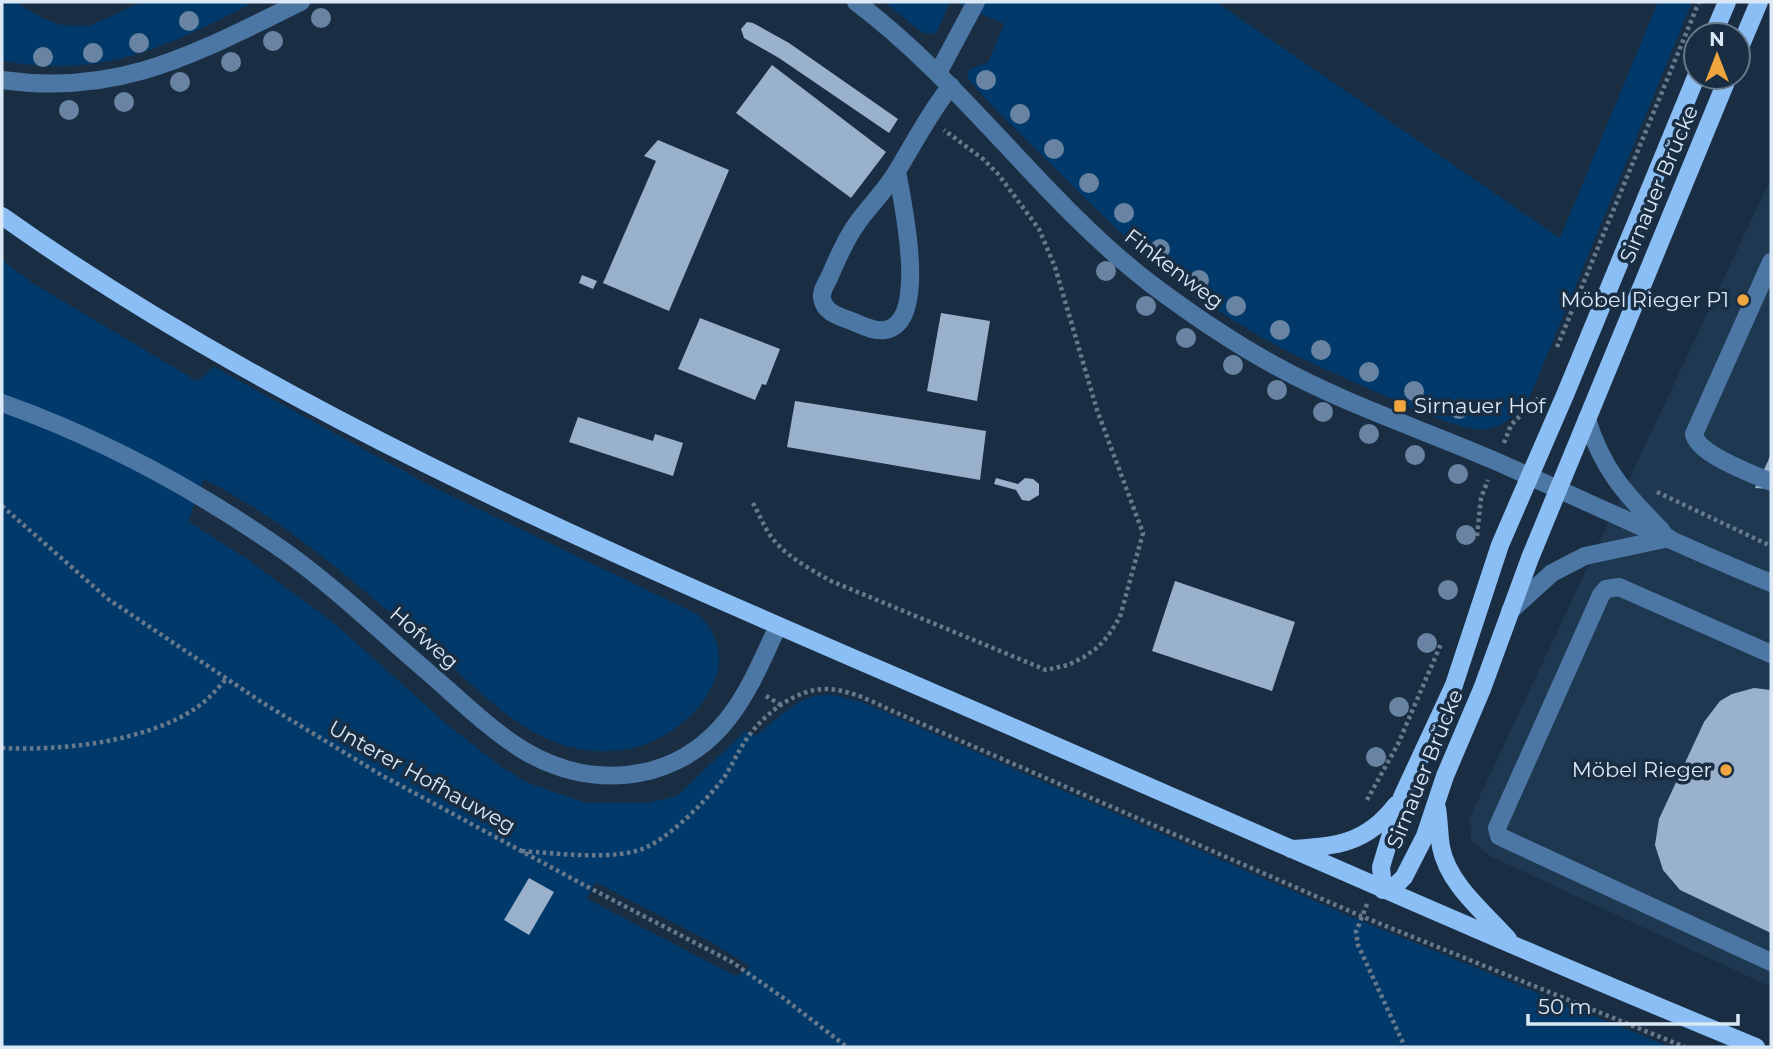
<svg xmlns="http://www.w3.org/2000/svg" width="1773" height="1049" viewBox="0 0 1773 1049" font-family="Montserrat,sans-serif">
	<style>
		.built { fill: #1f3851 }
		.green { fill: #00396a; fill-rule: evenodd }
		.building { fill: #9ab1cc }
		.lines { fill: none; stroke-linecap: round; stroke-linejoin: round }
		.path { stroke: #68798c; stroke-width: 4.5; stroke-dasharray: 3.5 3.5; stroke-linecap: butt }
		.minor { stroke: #4c76a3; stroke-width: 18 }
		.major { stroke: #8bbef5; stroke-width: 18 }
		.tree { fill: #6984a2 }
		.poi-dot { fill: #f0a63e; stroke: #1a2e43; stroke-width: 2.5 }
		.labels { text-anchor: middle; stroke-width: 7; stroke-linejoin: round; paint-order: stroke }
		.street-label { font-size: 21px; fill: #dbe8f6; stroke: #1a2e43 }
		.poi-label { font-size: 21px; fill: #dbe8f6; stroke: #1a2e43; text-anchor: end }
	</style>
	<rect width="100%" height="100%" fill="#1a2e43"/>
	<!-- built -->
	<path class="built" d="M1771,178V987L1490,856L1471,840L1470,817Z"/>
	<!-- green -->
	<path class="green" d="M2,2H15L44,19L62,25L89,26L142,2H254C166,47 104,79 2,61Z
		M884,2H950L936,34L923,33Z
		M954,2H1216L1560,238L1658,2H1692L1532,392C1522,409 1506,428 1484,429C1458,431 1404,404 1379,393C1334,373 1288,354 1246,328C1171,284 1109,223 1048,161C1021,134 991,107 967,77L970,69L988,62L1004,24Z
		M2,260L34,284L197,381L214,367L427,484L697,614C750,661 697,725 646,744C619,754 584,753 557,743C511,726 474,686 438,654C364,591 291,523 204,479L188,521L247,559L334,623L450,727L502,767L528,783L587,803H648L677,796L745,731L756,736C773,722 793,701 815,696C830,692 849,699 864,703L1349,916L1670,1047H2ZM595,882L713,943L751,967L736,976L587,899Z"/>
	<!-- building -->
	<path class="building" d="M747,22L753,23L789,43L898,119L889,133L779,58L744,38L741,29Z
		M772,65L886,152L851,198L736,113Z
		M658,140L729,170L669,311L603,283L656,161L644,156Z
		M582,275L597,281L593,289L579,283Z
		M941,313L990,321L977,401L927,391Z
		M700,318L780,349L766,385L762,384L755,400L678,369Z
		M795,401L986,431L980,480L787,447Z
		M578,417L653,441L655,434L683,443L673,476L569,442Z
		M1771,453V489L1755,488L1768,461Z
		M996,478L1018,484L1025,478L1033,479L1039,484V495L1029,501L1022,500L1016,490L994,484Z
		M1175,581L1295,622L1272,691L1152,651Z
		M1754,688L1771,690V933L1680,890L1663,870L1655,845L1659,819L1704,722L1720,701L1732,694Z
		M529,878L554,892L529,935L504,920Z"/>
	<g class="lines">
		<!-- path -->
		<path class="path" d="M1557,347L1699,2
			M1504,443L1511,425L1538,398
			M1657,492L1771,546
			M753,503C759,514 764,527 772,538C787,557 810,569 831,581L1046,670L1068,665L1084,657L1098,647L1108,636L1120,617L1143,533L1097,410L1055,267L1039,229L998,174L983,159L944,130
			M2,506L108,599L263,703L383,776L584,885L732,962L782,997L847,1047
			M1477,536L1481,498L1488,480
			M766,696L781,705
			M2,748C61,751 146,742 196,708C208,700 217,689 227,678
			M1367,800L1398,744L1441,644
			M522,851C555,853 620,862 649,846C675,832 701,805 720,783C731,769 737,752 748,737C764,714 797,688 827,689C852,690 875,703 897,713L1361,916L1685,1047
			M1367,904L1356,932L1358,945L1405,1047"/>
		<!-- minor -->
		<path class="minor" d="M856,2C965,84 1043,201 1151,284C1191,314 1232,342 1276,366C1345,404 1421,429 1493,460C1586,501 1678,545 1771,583
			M938,73L976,2
			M2,80C122,97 197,52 301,2
			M897,171C902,200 930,323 885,330C873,332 860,324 849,320C838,316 824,312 822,298C821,291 826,284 829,278C837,259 846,238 858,222C871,204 886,190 897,171C915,142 929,113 951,86
			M1771,262L1694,434C1697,454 1753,474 1771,482
			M2,403C103,439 199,491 287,553C337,589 382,633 429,673C459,699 489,729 523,750C587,789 669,785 721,727C747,698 761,662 778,626
			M1587,419C1602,469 1626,495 1662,531
			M1510,611L1552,573L1585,556L1669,538
			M1771,654L1619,587L1606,589L1601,595L1497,828L1499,836L1503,838L1771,962"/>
		<!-- major -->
		<path class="major" d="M1713,35L1727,2
			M1738,52L1759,2
			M2,216C280,413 601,549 913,684C1194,805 1473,931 1756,1047
			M1437,808C1439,821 1439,834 1441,847C1448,884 1484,912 1508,939
			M1291,849C1337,846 1366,844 1396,805
			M1383,890L1397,884L1404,877L1425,836L1445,776L1482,689L1530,558L1728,77
			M1383,890L1381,867L1402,797L1454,685L1500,545L1565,395L1696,77"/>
	</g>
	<!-- trees -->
	<g class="tree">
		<circle cx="321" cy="18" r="10"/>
		<circle cx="189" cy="21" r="10"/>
		<circle cx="273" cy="41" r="10"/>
		<circle cx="139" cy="43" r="10"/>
		<circle cx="93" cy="53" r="10"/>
		<circle cx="43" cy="57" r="10"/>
		<circle cx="231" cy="62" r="10"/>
		<circle cx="986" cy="80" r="10"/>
		<circle cx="180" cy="82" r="10"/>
		<circle cx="124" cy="102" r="10"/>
		<circle cx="69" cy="110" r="10"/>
		<circle cx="1020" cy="114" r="10"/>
		<circle cx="1054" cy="149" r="10"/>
		<circle cx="1089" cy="183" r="10"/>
		<circle cx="1124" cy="213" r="10"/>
		<circle cx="1160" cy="249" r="10"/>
		<circle cx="1106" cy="271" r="10"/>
		<circle cx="1199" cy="280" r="10"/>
		<circle cx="1146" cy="306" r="10"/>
		<circle cx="1236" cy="306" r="10"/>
		<circle cx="1280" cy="330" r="10"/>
		<circle cx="1186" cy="338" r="10"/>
		<circle cx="1321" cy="350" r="10"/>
		<circle cx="1233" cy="365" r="10"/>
		<circle cx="1369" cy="372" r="10"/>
		<circle cx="1277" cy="390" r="10"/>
		<circle cx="1414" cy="391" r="10"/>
		<circle cx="1459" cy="409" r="10"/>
		<circle cx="1323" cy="412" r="10"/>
		<circle cx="1369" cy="434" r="10"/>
		<circle cx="1415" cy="455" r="10"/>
		<circle cx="1458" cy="474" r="10"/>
		<circle cx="1466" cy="535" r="10"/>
		<circle cx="1448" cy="590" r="10"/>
		<circle cx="1427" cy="643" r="10"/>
		<circle cx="1399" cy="707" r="10"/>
		<circle cx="1376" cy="757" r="10"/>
	</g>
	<!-- markers -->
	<g class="poi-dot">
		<circle cx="1743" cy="300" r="7"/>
		<rect x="1393" y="399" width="14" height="14" rx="3.5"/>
		<circle cx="1726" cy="770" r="7"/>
	</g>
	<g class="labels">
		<!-- street labels -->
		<g class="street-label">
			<text transform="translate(1659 184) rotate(-67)" y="7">Sirnauer Brücke</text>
			<text transform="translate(1174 269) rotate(37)" y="7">Finkenweg</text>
			<text transform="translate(424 638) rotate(41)" y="7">Hofweg</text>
			<text transform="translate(1425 769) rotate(-68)" y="7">Sirnauer Brücke</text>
			<text transform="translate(422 777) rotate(29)" y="7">Unterer Hofhauweg</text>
		</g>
		<!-- poi labels -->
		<g class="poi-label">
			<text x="1729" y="307">Möbel Rieger P1</text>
			<text x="1414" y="413" text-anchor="start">Sirnauer Hof</text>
			<text x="1712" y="777">Möbel Rieger</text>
		</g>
	</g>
	<!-- border -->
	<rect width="1773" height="1049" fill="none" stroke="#dbe8f6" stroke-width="7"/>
	<!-- north arrow -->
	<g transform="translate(1717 56)"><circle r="33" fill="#1a2e43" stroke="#67788b" stroke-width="2"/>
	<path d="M0-5L12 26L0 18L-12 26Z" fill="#f0a63e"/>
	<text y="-10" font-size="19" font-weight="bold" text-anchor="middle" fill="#dbe8f6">N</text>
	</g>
	<!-- scale -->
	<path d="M1528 1014v10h210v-10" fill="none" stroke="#dbe8f6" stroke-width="3.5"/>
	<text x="1538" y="1014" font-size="21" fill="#dbe8f6" stroke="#1a2e43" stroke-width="5" paint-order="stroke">50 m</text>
</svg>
